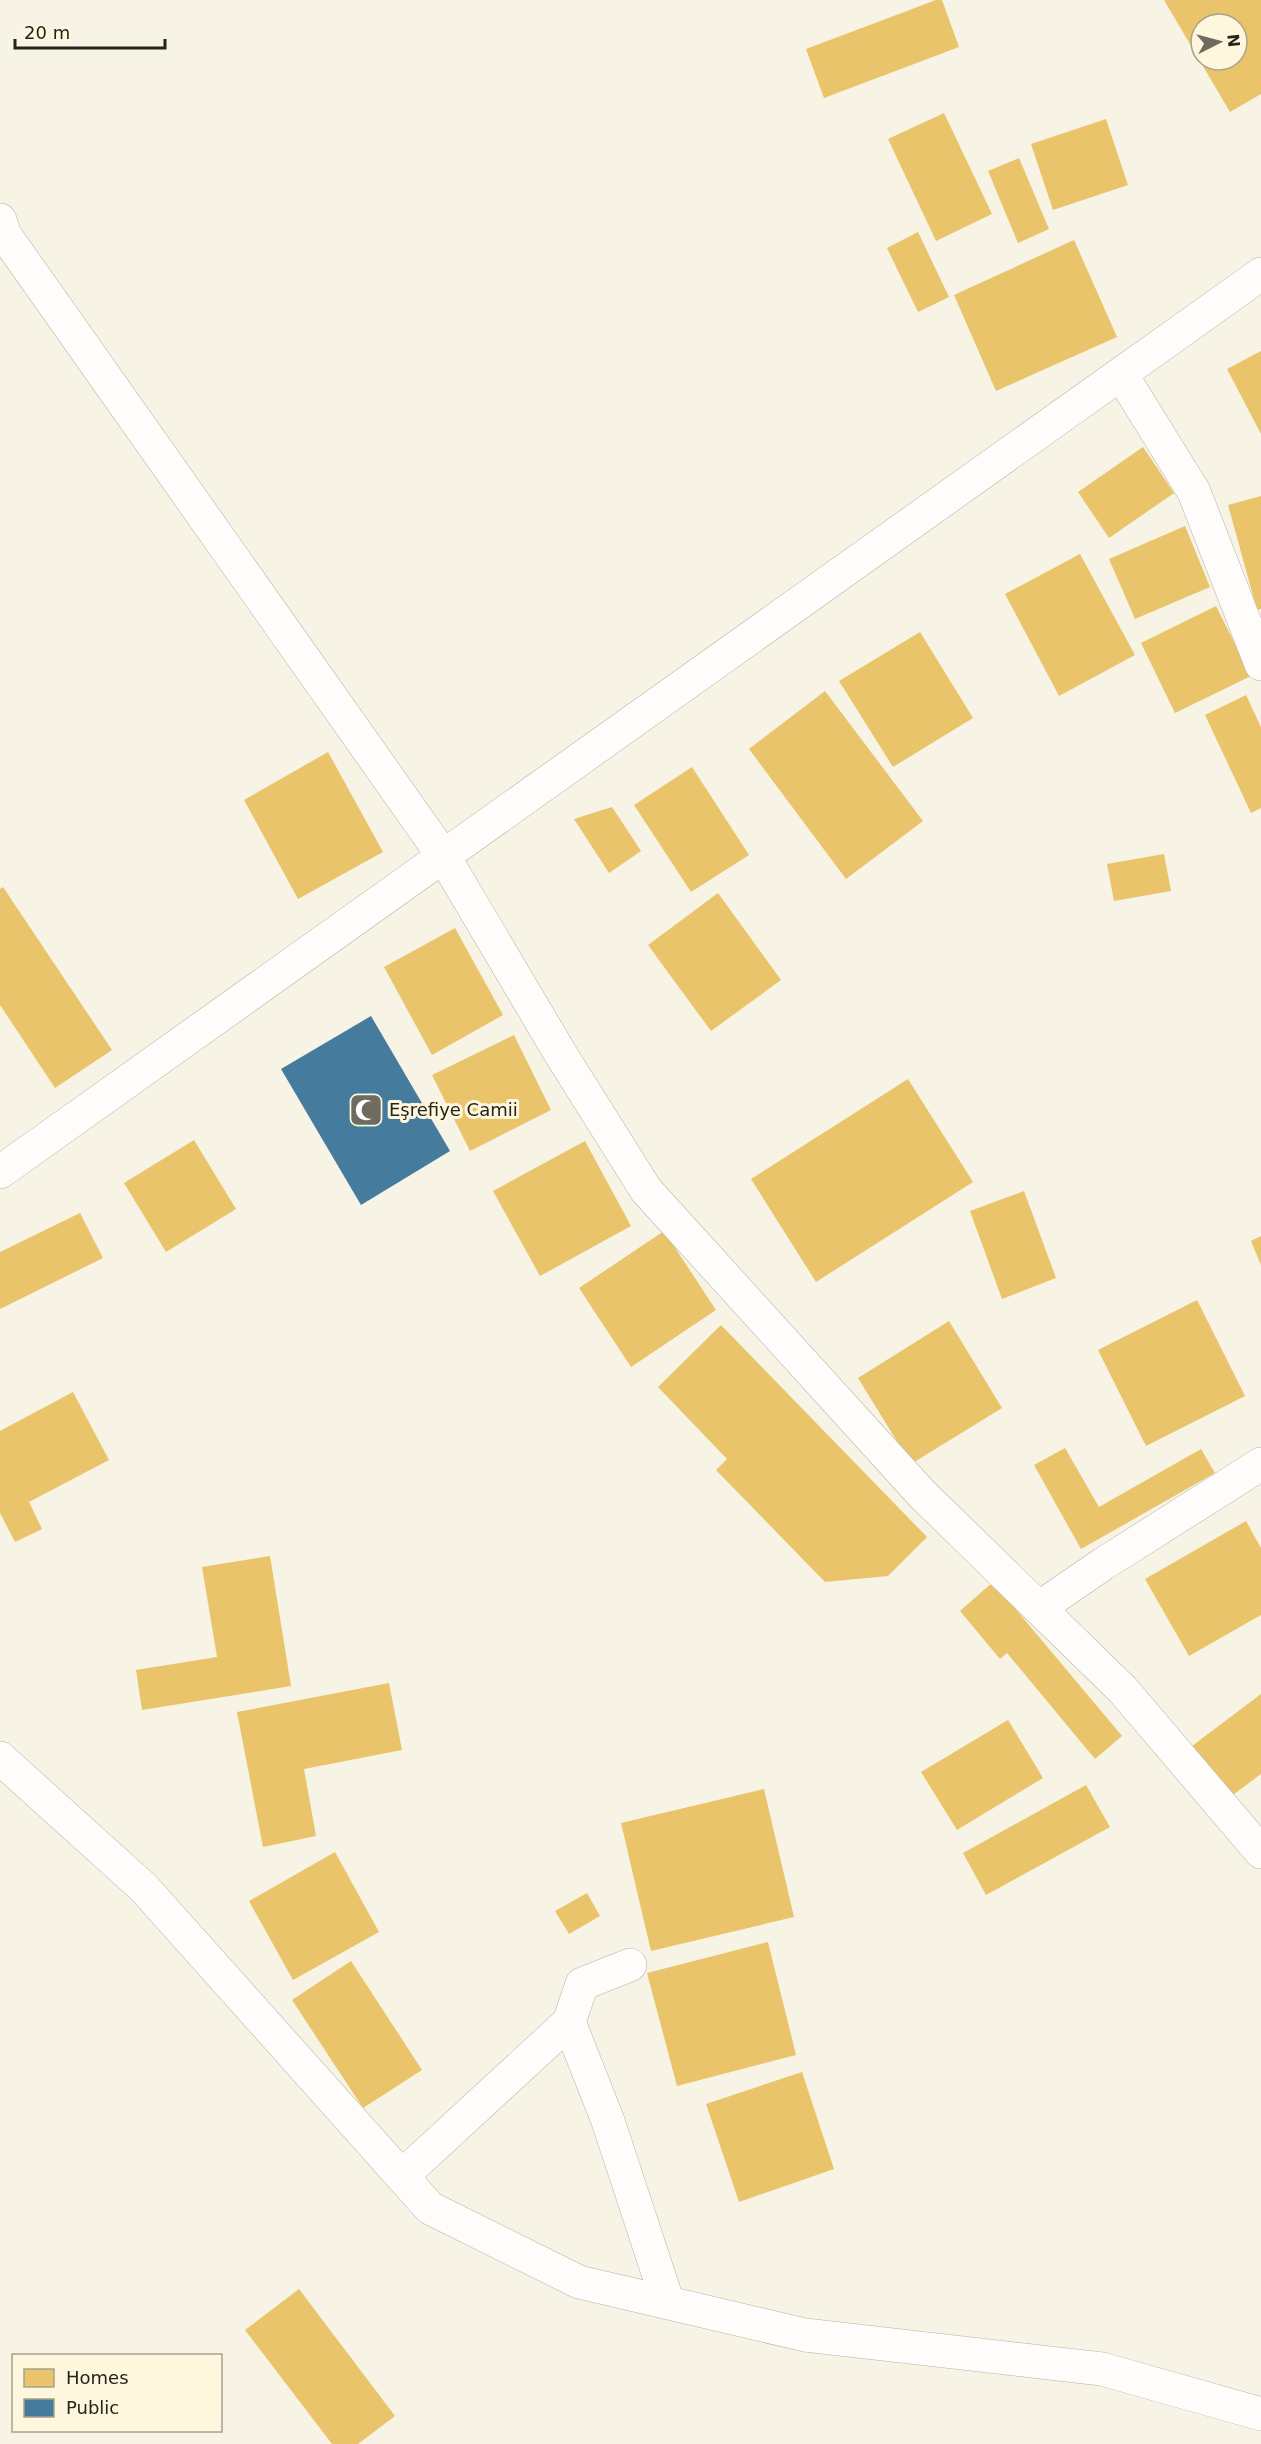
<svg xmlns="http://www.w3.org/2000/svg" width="1261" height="2444" viewBox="0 0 1261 2444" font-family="'DejaVu Sans',sans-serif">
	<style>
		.homes { fill: #e9c46a; fill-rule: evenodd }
		.public { fill: #457b9d }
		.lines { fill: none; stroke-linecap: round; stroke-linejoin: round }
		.minor-casing { stroke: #b4b2a7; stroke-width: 34 }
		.minor { stroke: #fefdfb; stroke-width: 33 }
		.labels { text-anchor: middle; stroke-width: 6; stroke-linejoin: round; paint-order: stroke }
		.poi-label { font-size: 18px; fill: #25231a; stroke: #fef7de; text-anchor: start }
	</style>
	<rect width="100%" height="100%" fill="#f7f3e5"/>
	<!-- homes -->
	<path class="homes" d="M936,0H942L959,47L824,98L806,49Z
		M1164,0H1261V94L1230,112ZM1201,24H1237V60H1201Z
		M944,113L992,214L936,241L888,139Z
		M1106,119L1128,185L1053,210L1031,144Z
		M1019,158L1049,229L1018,243L988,171Z
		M918,232L949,297L918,312L887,248Z
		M1074,240L1117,337L996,391L954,295Z
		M1261,351V434L1227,369Z
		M1143,447L1174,493L1109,538L1078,492Z
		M1261,496V609L1257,610L1228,505Z
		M1185,526L1210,587L1135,619L1109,559Z
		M1080,554L1135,655L1059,696L1005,594Z
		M1216,606L1251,676L1175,713L1141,643Z
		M920,632L973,718L893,767L839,681Z
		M825,691L923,821L846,879L749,749Z
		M1246,695L1261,727V808L1251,813L1205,715Z
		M328,752L383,852L298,899L244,800Z
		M692,767L749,855L691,892L634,805Z
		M612,807L641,851L609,873L574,819Z
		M1164,854L1171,891L1114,901L1107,864Z
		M3,887L112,1050L55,1088L0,1005V889Z
		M718,893L781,980L711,1031L648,945Z
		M455,928L503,1015L432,1055L384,967Z
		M514,1035L551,1110L470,1151L432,1075Z
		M908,1079L973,1182L816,1282L751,1179Z
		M194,1140L236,1209L166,1252L124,1183Z
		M585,1141L631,1226L540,1276L493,1191Z
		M1024,1191L1056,1278L1002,1299L970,1211Z
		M80,1213L103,1258L0,1309V1252Z
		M664,1231L716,1310L631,1367L579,1288Z
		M1261,1236V1265L1251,1241Z
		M1197,1300L1245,1396L1146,1446L1098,1350Z
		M949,1321L1002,1408L911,1464L858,1378Z
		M721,1325L927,1537L888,1576L825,1582L716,1470L727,1459L658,1387Z
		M73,1392L109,1460L29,1502L42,1529L15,1542L0,1513V1431Z
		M1065,1448L1099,1507L1201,1449L1215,1473L1081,1549L1034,1465Z
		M1246,1521L1261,1548V1615L1189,1656L1145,1579Z
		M270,1556L291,1686L142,1710L136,1670L217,1657L202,1567Z
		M993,1582L1122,1736L1095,1759L1007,1653L1000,1659L960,1611Z
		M389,1683L402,1750L304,1769L316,1836L263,1847L237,1712Z
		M1261,1694V1774L1230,1797L1192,1746Z
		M1008,1720L1043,1778L957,1830L921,1772Z
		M1086,1785L1110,1827L986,1895L963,1853Z
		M764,1789L794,1917L651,1951L621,1823Z
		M335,1852L379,1932L293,1980L249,1901Z
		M587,1893L600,1916L569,1934L555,1911Z
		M768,1942L796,2055L677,2086L647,1973Z
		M351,1961L422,2070L363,2108L292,2000Z
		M802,2072L834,2169L739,2202L706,2104Z
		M299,2289L395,2416L358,2444H332L245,2330Z"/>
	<!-- public -->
	<path class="public" d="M371,1016L450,1151L361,1205L281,1069Z"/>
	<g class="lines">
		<!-- minor casing -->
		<g class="minor-casing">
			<path id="minor" d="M0,220L5,235L444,857L560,1053L646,1190L922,1494L1123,1690L1261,1852
				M1121,374L1194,492L1261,664
				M0,1172L1261,274
				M1039,1608L1103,1564L1261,1464
				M0,1758L144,1888L430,2208L579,2282L805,2335L1102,2369L1261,2414
				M569,2022L582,1984L630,1965
				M402,2176L569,2022L608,2121L668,2303"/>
		</g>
		<!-- minor -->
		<use href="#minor" class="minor"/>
	</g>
	<!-- icons -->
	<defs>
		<g id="mosque-square" transform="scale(1.725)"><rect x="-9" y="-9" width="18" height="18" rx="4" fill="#6e6c61" stroke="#fef7de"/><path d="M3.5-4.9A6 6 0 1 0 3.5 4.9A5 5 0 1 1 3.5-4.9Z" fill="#fff"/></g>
	</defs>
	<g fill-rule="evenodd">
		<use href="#mosque-square" x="366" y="1110"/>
	</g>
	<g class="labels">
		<!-- poi labels -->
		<g class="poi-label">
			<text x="389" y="1116">Eşrefiye Camii</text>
		</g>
	</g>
	<!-- legend -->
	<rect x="12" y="2354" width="210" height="78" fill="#fef7de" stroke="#a7a290" stroke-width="1.5"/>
	<rect x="24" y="2369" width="30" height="18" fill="#e9c46a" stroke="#a7a290" stroke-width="1.5"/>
	<text x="66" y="2384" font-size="18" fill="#25231a">Homes</text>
	<rect x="24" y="2399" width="30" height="18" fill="#457b9d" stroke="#a7a290" stroke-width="1.5"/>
	<text x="66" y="2414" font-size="18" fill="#25231a">Public</text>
	<!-- north arrow -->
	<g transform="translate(1219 42) rotate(84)"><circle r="28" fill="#fef7de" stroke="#a7a290" stroke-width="1.5"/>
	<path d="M0-4.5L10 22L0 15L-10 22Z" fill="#6e6c61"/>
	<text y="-9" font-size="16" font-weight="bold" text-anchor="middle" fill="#25231a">N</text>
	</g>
	<!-- scale -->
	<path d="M15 39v9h150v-9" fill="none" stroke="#25231a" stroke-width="3"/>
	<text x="24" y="39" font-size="18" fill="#25231a" stroke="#fef7de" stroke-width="4.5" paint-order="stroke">20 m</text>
</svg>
